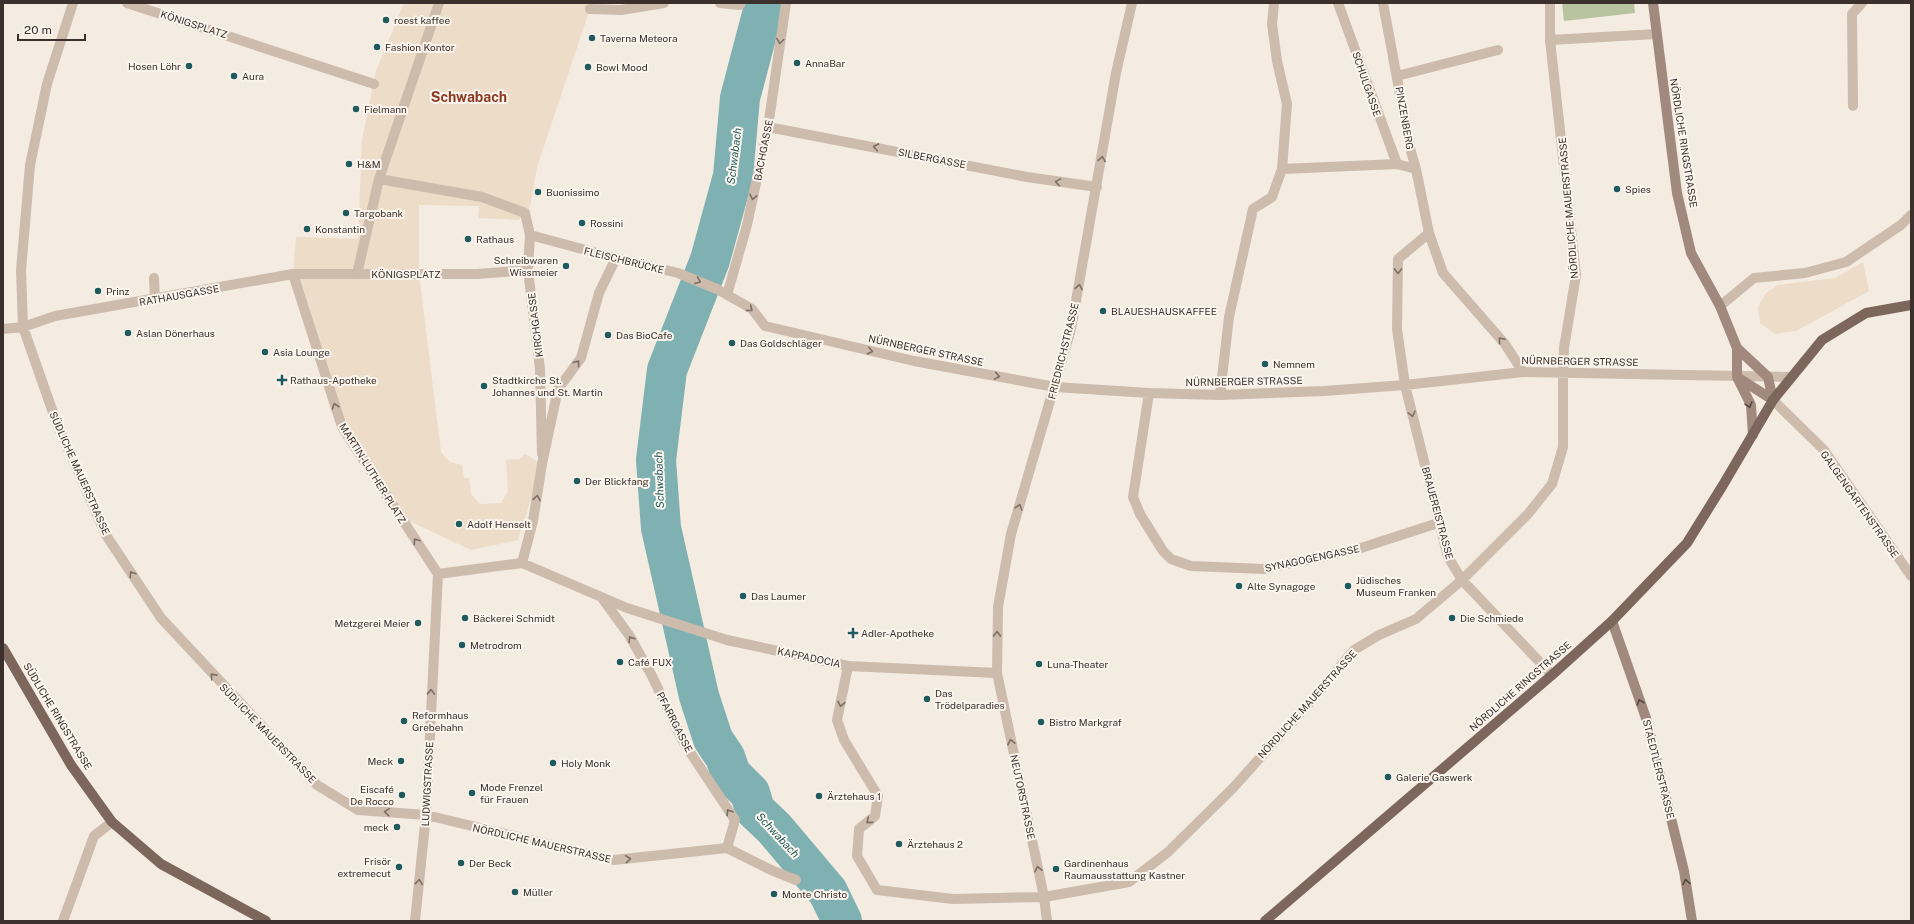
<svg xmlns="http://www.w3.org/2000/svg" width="1914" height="924" viewBox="0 0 1914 924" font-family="'Public Sans',sans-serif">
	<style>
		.green { fill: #b8c4a0 }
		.plaza { fill: #ecdcc8 }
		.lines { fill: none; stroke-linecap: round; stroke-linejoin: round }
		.river { stroke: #7fb0b2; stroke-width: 40 }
		.service { stroke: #cdbbac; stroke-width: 10 }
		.pedestrian { stroke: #cdbbac; stroke-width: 10 }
		.minor { stroke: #cdbbac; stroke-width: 10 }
		.tertiary { stroke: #cdbbac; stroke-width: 10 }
		.secondary { stroke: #a18a7d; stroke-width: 10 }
		.primary { stroke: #7d675c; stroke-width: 10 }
		.oneway { stroke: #7d6f65 }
		.oneway2 { stroke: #544640 }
		.poi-dot { fill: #1f5a5e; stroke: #fbf5ee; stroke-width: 1.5 }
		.labels { text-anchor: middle; stroke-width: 4; stroke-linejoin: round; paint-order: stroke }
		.poi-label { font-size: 10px; fill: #3b302b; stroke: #fbf5ee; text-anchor: start }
		.street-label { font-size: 10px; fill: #3b302b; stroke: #fbf5ee }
		.water-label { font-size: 11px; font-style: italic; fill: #1f5a5e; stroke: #fbf5ee }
		.district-label { font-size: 14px; font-weight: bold; fill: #8c3b22; stroke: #fbf5ee }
	</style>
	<rect width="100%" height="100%" fill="#f4ebe1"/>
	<!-- green -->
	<path class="green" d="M1562,3H1634L1635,13L1564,21Z"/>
	<!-- plaza -->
	<path class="plaza" d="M404,3H589L590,9L537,167L530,207L519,220L478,218L479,206L419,205V274L441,452L450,462L462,465L464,478H469L471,494L480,504L501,503L508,491L506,460L520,459L525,454L542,464L518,540L471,550L401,517L343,427L293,274L296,237L358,239L362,140L376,71Z
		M1863,262L1869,291L1796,331L1775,334L1760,323L1758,307L1766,293L1778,285L1835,278Z"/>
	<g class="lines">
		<!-- river -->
		<path class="river" d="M765,3L740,98L733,176L710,260L667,370L656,460L661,528L699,696L713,739L725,757L731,774L750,793L755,810L774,828L828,892L842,921"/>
		<!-- service -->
		<path class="service" d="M1550,40L1576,275L1564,348L1563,372
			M1853,106L1852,14L1862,3
			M293,274H357
			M154,278L155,299
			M727,848L771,870L796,880
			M1044,897L1129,882L1168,852L1233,788L1320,691L1354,650L1379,635L1416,619L1462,580"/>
		<!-- pedestrian -->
		<path class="pedestrian" d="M127,3L374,84
			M439,3L379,179L357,274H477L528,270
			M720,3L740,5
			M1338,3L1397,164
			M590,9L621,10L664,3
			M379,179L482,197L525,213L530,235L528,270L540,369L542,454
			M530,235L616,258"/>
		<!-- minor -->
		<path class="minor" d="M73,3L47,84L30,165L21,270L23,327L56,421L106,535L161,618L317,785L358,810L426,815L614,860L727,848L735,820L684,743L651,674L629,635L602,598
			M1383,3L1410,148L1416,169L1429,233L1443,273L1505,344L1523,372
			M1550,3V40L1656,34
			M1397,76L1498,50
			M768,127L1027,177L1097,187
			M1282,169L1397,164L1416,169
			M1429,233L1398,259L1397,329L1405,385L1448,557L1462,580L1552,675
			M727,295L747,225L768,127L786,3
			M1720,306L1754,278L1805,273L1846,262L1901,225L1911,215
			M3,329L23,327L55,316L293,274L342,427L438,574
			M1149,393L1133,497L1140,514L1163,551L1171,559L1191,566L1264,569L1358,549L1438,523
			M1220,395L1229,317L1253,209L1272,197L1282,169L1287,104L1277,61L1272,24L1274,3
			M1773,400L1824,450L1911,576
			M522,563L533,521L542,464L558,389L581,358L599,293L616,258L678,273L717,289L752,309L765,326L914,361L1055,387L1149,393L1220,395L1324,391L1405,385L1523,372L1791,377
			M438,574L522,563L627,608L727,640L848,666L997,673
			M1462,580L1528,514L1552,484L1563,447V372
			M848,666L837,720L844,740L878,796L875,816L859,829L857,856L877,890L953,899L1044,897
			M415,921L426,815L438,574
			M1047,921L1044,897L997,673L998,607L1011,534L1071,329L1116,73L1132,3"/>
		<!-- tertiary -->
		<path class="tertiary" d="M63,921L94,836L112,822"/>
		<!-- secondary -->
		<path class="secondary" d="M1653,3L1677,193L1691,253L1720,306L1737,348V377L1751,405L1753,435
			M1737,348L1768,377L1773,400
			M1737,377L1773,400
			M1612,621L1647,721L1684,871L1692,921"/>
		<!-- primary -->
		<path class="primary" d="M3,648L71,765L112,822L161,864L266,921
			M1265,921L1552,675L1612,621L1687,543L1723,485L1773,400L1822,340L1866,313L1911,305"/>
	</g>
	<!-- one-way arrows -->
	<defs><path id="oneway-chevron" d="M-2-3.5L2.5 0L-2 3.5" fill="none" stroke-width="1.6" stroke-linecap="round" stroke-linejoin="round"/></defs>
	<g class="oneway">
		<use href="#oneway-chevron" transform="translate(780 41) rotate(98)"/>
		<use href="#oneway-chevron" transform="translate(876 147) rotate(-169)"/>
		<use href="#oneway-chevron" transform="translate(1102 159) rotate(-81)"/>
		<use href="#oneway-chevron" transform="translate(1058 182) rotate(-171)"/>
		<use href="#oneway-chevron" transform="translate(753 197) rotate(102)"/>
		<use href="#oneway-chevron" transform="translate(1398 271) rotate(91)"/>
		<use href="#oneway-chevron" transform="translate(698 281) rotate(22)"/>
		<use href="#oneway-chevron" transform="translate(1079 287) rotate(-80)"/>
		<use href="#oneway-chevron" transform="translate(750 309) rotate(38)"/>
		<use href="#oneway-chevron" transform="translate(1501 340) rotate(-130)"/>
		<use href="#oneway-chevron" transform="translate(870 351) rotate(13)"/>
		<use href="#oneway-chevron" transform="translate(577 363) rotate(-52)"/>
		<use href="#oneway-chevron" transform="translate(997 376) rotate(10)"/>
		<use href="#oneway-chevron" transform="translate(335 406) rotate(-109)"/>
		<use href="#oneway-chevron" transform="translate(1412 414) rotate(77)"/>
		<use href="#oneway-chevron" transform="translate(537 498) rotate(-81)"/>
		<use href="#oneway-chevron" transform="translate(1019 507) rotate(-73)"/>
		<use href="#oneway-chevron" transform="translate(416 541) rotate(-124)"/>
		<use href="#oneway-chevron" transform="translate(132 574) rotate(-123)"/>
		<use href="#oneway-chevron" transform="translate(997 634) rotate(-89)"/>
		<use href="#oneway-chevron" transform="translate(631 639) rotate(-122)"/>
		<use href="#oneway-chevron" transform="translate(213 676) rotate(-132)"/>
		<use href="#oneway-chevron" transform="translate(431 692) rotate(-88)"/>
		<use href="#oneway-chevron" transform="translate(841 704) rotate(101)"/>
		<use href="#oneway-chevron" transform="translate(1011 742) rotate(-102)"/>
		<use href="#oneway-chevron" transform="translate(387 812) rotate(-175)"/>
		<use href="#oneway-chevron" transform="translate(729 812) rotate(-123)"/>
		<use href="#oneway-chevron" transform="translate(869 821) rotate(139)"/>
		<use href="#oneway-chevron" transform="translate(628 859) rotate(-6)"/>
		<use href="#oneway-chevron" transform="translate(1038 869) rotate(-102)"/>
		<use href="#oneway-chevron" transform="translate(419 882) rotate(-84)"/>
	</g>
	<g class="oneway2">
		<use href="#oneway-chevron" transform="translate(1749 405) rotate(74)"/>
		<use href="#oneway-chevron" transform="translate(1640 702) rotate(-109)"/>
		<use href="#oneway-chevron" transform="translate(1686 882) rotate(-99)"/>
	</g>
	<!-- markers -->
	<g class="poi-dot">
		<circle cx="386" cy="20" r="4"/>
		<circle cx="592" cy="38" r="4"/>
		<circle cx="377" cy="47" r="4"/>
		<circle cx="797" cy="63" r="4"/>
		<circle cx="189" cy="66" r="4"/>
		<circle cx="588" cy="67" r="4"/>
		<circle cx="234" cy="76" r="4"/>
		<circle cx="356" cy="109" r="4"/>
		<circle cx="349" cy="164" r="4"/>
		<circle cx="1617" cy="189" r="4"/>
		<circle cx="538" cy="192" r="4"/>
		<circle cx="346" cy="213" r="4"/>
		<circle cx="582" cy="223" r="4"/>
		<circle cx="307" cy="229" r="4"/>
		<circle cx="468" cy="239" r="4"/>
		<circle cx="566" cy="266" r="4"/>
		<circle cx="98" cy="291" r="4"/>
		<circle cx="1103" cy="311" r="4"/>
		<circle cx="128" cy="333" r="4"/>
		<circle cx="608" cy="335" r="4"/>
		<circle cx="732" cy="343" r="4"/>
		<circle cx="265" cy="352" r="4"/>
		<circle cx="1265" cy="364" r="4"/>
		<path d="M280 374h4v4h4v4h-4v4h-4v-4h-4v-4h4z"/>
		<circle cx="484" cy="386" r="4"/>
		<circle cx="577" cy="481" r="4"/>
		<circle cx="459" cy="524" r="4"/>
		<circle cx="1239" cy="586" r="4"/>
		<circle cx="1348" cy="586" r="4"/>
		<circle cx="743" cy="596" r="4"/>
		<circle cx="465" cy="618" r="4"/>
		<circle cx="1452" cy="618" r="4"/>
		<circle cx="418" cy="623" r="4"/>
		<path d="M851 627h4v4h4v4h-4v4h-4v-4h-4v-4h4z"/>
		<circle cx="462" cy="645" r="4"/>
		<circle cx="620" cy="662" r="4"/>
		<circle cx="1039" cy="664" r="4"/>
		<circle cx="927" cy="699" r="4"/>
		<circle cx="404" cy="721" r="4"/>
		<circle cx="1041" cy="722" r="4"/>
		<circle cx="401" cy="761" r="4"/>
		<circle cx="553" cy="763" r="4"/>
		<circle cx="1388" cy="777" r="4"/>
		<circle cx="472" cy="793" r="4"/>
		<circle cx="402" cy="795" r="4"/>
		<circle cx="819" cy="796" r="4"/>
		<circle cx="397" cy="827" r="4"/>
		<circle cx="899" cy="844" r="4"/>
		<circle cx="461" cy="863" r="4"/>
		<circle cx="399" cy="867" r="4"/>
		<circle cx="1056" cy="869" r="4"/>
		<circle cx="515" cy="892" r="4"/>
		<circle cx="774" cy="894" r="4"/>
	</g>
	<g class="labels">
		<!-- poi labels -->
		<g class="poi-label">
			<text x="394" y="24">roest kaffee</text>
			<text x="600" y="42">Taverna Meteora</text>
			<text x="385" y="51">Fashion Kontor</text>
			<text x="805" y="67">AnnaBar</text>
			<text x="181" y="70" text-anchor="end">Hosen Löhr</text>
			<text x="596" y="71">Bowl Mood</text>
			<text x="242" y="80">Aura</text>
			<text x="364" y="113">Fielmann</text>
			<text x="357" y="168">H&amp;M</text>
			<text x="1625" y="193">Spies</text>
			<text x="546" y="196">Buonissimo</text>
			<text x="354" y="217">Targobank</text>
			<text x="590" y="227">Rossini</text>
			<text x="315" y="233">Konstantin</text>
			<text x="476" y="243">Rathaus</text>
			<text x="558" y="264" text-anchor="end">Schreibwaren<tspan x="558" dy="12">Wissmeier</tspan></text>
			<text x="106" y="295">Prinz</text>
			<text x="1111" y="315">BLAUESHAUSKAFFEE</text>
			<text x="136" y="337">Aslan Dönerhaus</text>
			<text x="616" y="339">Das BioCafe</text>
			<text x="740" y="347">Das Goldschläger</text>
			<text x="273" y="356">Asia Lounge</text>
			<text x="1273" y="368">Nemnem</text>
			<text x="290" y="384">Rathaus-Apotheke</text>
			<text x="492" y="384">Stadtkirche St.<tspan x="492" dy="12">Johannes und St. Martin</tspan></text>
			<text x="585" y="485">Der Blickfang</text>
			<text x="467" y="528">Adolf Henselt</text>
			<text x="1356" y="584">Jüdisches<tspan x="1356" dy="12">Museum Franken</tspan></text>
			<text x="1247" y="590">Alte Synagoge</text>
			<text x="751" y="600">Das Laumer</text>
			<text x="473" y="622">Bäckerei Schmidt</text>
			<text x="1460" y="622">Die Schmiede</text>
			<text x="410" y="627" text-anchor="end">Metzgerei Meier</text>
			<text x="861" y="637">Adler-Apotheke</text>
			<text x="470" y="649">Metrodrom</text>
			<text x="628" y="666">Café FUX</text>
			<text x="1047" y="668">Luna-Theater</text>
			<text x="935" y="697">Das<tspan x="935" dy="12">Trödelparadies</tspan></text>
			<text x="412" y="719">Reformhaus<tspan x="412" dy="12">Grebehahn</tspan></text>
			<text x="1049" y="726">Bistro Markgraf</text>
			<text x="393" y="765" text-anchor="end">Meck</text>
			<text x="561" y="767">Holy Monk</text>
			<text x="1396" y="781">Galerie Gaswerk</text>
			<text x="480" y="791">Mode Frenzel<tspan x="480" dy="12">für Frauen</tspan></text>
			<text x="394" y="793" text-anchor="end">Eiscafé<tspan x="394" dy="12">De Rocco</tspan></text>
			<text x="827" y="800">Ärztehaus 1</text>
			<text x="389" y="831" text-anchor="end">meck</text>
			<text x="907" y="848">Ärztehaus 2</text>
			<text x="391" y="865" text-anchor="end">Frisör<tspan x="391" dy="12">extremecut</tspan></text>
			<text x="469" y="867">Der Beck</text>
			<text x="1064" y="867">Gardinenhaus<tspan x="1064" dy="12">Raumausstattung Kastner</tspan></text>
			<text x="523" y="896">Müller</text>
			<text x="782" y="898">Monte Christo</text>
		</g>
		<!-- street labels -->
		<g class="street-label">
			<text transform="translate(194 24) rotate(18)" y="4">KÖNIGSPLATZ</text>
			<text transform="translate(1367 84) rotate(71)" y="4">SCHULGASSE</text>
			<text transform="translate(1405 118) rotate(80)" y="4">PINZENBERG</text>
			<text transform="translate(1684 143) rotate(81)" y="4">NÖRDLICHE RINGSTRASSE</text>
			<text transform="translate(763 150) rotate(-79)" y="4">BACHGASSE</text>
			<text transform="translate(932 158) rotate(11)" y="4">SILBERGASSE</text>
			<text transform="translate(1568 208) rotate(-95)" y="4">NÖRDLICHE MAUERSTRASSE</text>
			<text transform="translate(624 260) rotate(14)" y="4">FLEISCHBRÜCKE</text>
			<text x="406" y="278">KÖNIGSPLATZ</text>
			<text transform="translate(179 295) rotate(-10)" y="4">RATHAUSGASSE</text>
			<text transform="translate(535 325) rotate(-97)" y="4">KIRCHGASSE</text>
			<text transform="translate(926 350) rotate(12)" y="4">NÜRNBERGER STRASSE</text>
			<text transform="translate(1063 351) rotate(-76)" y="4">FRIEDRICHSTRASSE</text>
			<text transform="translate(1580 361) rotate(1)" y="4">NÜRNBERGER STRASSE</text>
			<text transform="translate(1244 381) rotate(-1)" y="4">NÜRNBERGER STRASSE</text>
			<text transform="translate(80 473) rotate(66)" y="4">SÜDLICHE MAUERSTRASSE</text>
			<text transform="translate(373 473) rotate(58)" y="4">MARTIN-LUTHER-PLATZ</text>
			<text transform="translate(1860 504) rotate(55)" y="4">GALGENGARTENSTRASSE</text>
			<text transform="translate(1438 513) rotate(75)" y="4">BRAUEREISTRASSE</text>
			<text transform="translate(1312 558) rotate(-12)" y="4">SYNAGOGENGASSE</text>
			<text transform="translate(809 657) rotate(12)" y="4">KAPPADOCIA</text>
			<text transform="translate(1520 686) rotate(-41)" y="4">NÖRDLICHE RINGSTRASSE</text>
			<text transform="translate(1307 704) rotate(-48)" y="4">NÖRDLICHE MAUERSTRASSE</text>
			<text transform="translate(58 716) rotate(59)" y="4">SÜDLICHE RINGSTRASSE</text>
			<text transform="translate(675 722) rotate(63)" y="4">PFARRGASSE</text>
			<text transform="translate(268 733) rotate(46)" y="4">SÜDLICHE MAUERSTRASSE</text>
			<text transform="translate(1659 769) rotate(76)" y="4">STAEDTLERSTRASSE</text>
			<text transform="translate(427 784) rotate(-87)" y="4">LUDWIGSTRASSE</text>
			<text transform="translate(1023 797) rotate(78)" y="4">NEUTORSTRASSE</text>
			<text transform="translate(542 843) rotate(13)" y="4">NÖRDLICHE MAUERSTRASSE</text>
		</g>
		<!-- water labels -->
		<g class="water-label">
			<text transform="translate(734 156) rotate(-83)" y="4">Schwabach</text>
			<text transform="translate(659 480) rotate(-92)" y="4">Schwabach</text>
			<text transform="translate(778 835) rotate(47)" y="4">Schwabach</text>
		</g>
		<!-- district labels -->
		<g class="district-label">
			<text x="469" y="102">Schwabach</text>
		</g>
	</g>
	<!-- border -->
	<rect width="1914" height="924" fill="none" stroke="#3b302b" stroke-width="8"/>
	<!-- scale -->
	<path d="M18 34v6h67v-6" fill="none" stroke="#3b302b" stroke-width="2"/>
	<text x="24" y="34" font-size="12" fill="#3b302b" stroke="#fbf5ee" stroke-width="3" paint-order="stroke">20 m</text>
</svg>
